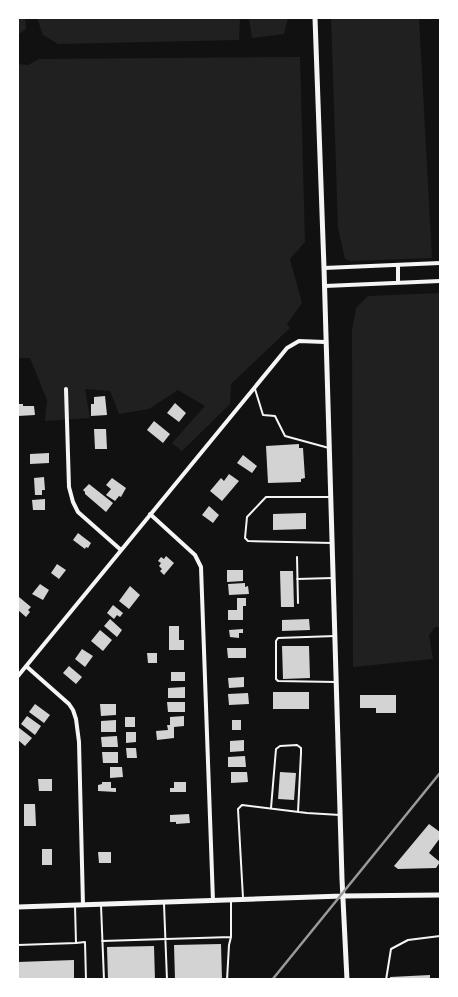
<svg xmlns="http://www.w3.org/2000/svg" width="458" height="997" viewBox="0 0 458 997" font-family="Figtree,sans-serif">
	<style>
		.green { fill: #202020 }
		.building { fill: #d3d3d3 }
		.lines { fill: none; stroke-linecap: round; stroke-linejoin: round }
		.service { stroke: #f5f5f5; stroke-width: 2 }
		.minor { stroke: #f5f5f5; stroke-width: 4 }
		.secondary { stroke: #f5f5f5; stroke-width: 5 }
		.rail { stroke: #9a9a9a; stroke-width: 2.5 }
	</style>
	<rect width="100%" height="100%" fill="#111"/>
	<!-- green -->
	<path class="green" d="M18,18H25L26,29L18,35Z
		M37,18H240L239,40L58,44L43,35Z
		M249,18H288L284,34L252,38Z
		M331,18H419L432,258L351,261L345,259L338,228Z
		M300,57L305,242L290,259L302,303L287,324L290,328L231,384L230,404L182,451L172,443L205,406L178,390L149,409L119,414L110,391L85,389L90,418L45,421L47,400L30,358H18V64L28,65L39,59Z
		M440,293V627H435L429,635L433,659L353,667L352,330L356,308L368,296Z"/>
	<!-- building -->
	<path class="building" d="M105,396L107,415L91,416V404H94V397Z
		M175,403L186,413L179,422L167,413Z
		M18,404H23V406H34L35,415L18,416Z
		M154,421L170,434L163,443L147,430Z
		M94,429H106L107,449H95Z
		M299,444V448H303L305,478L301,479V482L268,483L266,446Z
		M49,453V463L30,464V454Z
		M243,455L257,466L252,473L237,463Z
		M229,474L239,481L222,501L210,491L221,478L224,481Z
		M44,477L45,490H42V495H35L34,478Z
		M112,478L126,488L121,497L119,496L115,501L106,495L111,489L106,485Z
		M89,484L113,503L106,512L85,494V492L83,490Z
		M45,499V510H33L32,500Z
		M209,506L219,515L213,523L202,515Z
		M306,513V529L273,530V514Z
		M78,533L91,543L88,548L86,547L85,549L73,540Z
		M166,556L174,563L164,575L160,571L162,569L159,566L161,563L158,561L161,557L164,559Z
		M57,564L66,570L59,579L51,573Z
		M227,570H243V581L227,582Z
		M280,571H293L294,607H281Z
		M245,583V587L248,586L249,594L229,595L228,584Z
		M40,584L49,590L43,600L32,594Z
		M130,586L140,595L129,609L119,601Z
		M19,597L31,607L28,610L30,612L26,617L18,610Z
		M237,598H246V606H243V620H228V610H237Z
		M113,605L123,613L120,617L117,615L114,619L107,613Z
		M110,619L122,630L117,637L104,626Z
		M309,619L310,630L282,631V620Z
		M169,626H179V640H184V650H169Z
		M243,629V633H239V638L230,637L229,630Z
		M100,630L112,640L103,651L91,641Z
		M282,646H309L310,678L283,679Z
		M227,648H246V658H228Z
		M82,649L93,656L85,667L75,659Z
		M147,653H157V663H148Z
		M69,666L82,677L76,684L63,673Z
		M171,672H185V681H171Z
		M244,677V687L229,688L228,678Z
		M185,687V698H168V688Z
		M273,692H309V709H273Z
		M248,693L249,704L229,705L228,694Z
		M360,695H396V713H376V708H360Z
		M167,702H185V712H168Z
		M35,704L50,715L44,723L29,712Z
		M100,704H116V715L101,716Z
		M27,716L41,726L35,735L21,724Z
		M184,716V726L174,727V738L157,740L156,731L168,730L167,725H170V717Z
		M125,717H135V727H125Z
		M116,720V732H101V721Z
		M232,720H241V730H232Z
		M18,727L32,738L25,746L18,740Z
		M126,732H136V742L126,743Z
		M117,736L118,747H102L101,737Z
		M244,740V751L230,752V741Z
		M126,748H136L137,758H127Z
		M102,752H118V763H103Z
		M245,756L246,767H228V757Z
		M110,767H122L123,777L110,778Z
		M231,772H247L248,782L231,783Z
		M280,772L296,773L294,800L278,799Z
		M38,779H52V791H39Z
		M102,782H111V788H116V792L98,791V785L102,784Z
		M174,782H186V792H170V788H174Z
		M24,804H35L36,826H24Z
		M189,814L190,823L176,824V822H170V815Z
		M429,824L440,832V838L429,853L440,862L436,868L398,869L394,866Z
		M42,849H52V865H42Z
		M98,852H111V863H99Z
		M221,944L222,980H175L174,945Z
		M154,946L155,980H108L107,947Z
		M74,960V980H18V962Z
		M430,975V980H390V977Z"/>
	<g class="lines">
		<!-- service -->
		<path class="service" d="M255,389L263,415L275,416L285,436L329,448
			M329,497H266L247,517L245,538L248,541L332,543
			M297,557L298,603
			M297,579L333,578
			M335,682L278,681L276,679V641L278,638L335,636
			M271,808L276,749L280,746L297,745L301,748V753L298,812
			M243,898L238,809L242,805L307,813L340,815
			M164,904L167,980
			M101,905L104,980
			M75,906L76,943L85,942L86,980
			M102,941L231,937
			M18,945L76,943
			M227,980L229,945L231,937V901
			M386,980L391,949L408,940L440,936"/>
		<!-- minor -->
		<path class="minor" d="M398,265V283
			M324,268L440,263
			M325,286L440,281
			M66,389L69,487L73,502L78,512L121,550
			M150,514L195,555L201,567L213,901
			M26,666L69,704L73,710L76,719L79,742L83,905
			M18,676L287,348L299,341L325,342"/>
		<!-- secondary -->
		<path class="secondary" d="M315,18L324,268L342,879L347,980
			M18,907L343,896L440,895"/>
		<!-- rail -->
		<path class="rail" d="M272,980L440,773"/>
	</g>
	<!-- border -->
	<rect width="458" height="997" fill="none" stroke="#ffffff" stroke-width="38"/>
</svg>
